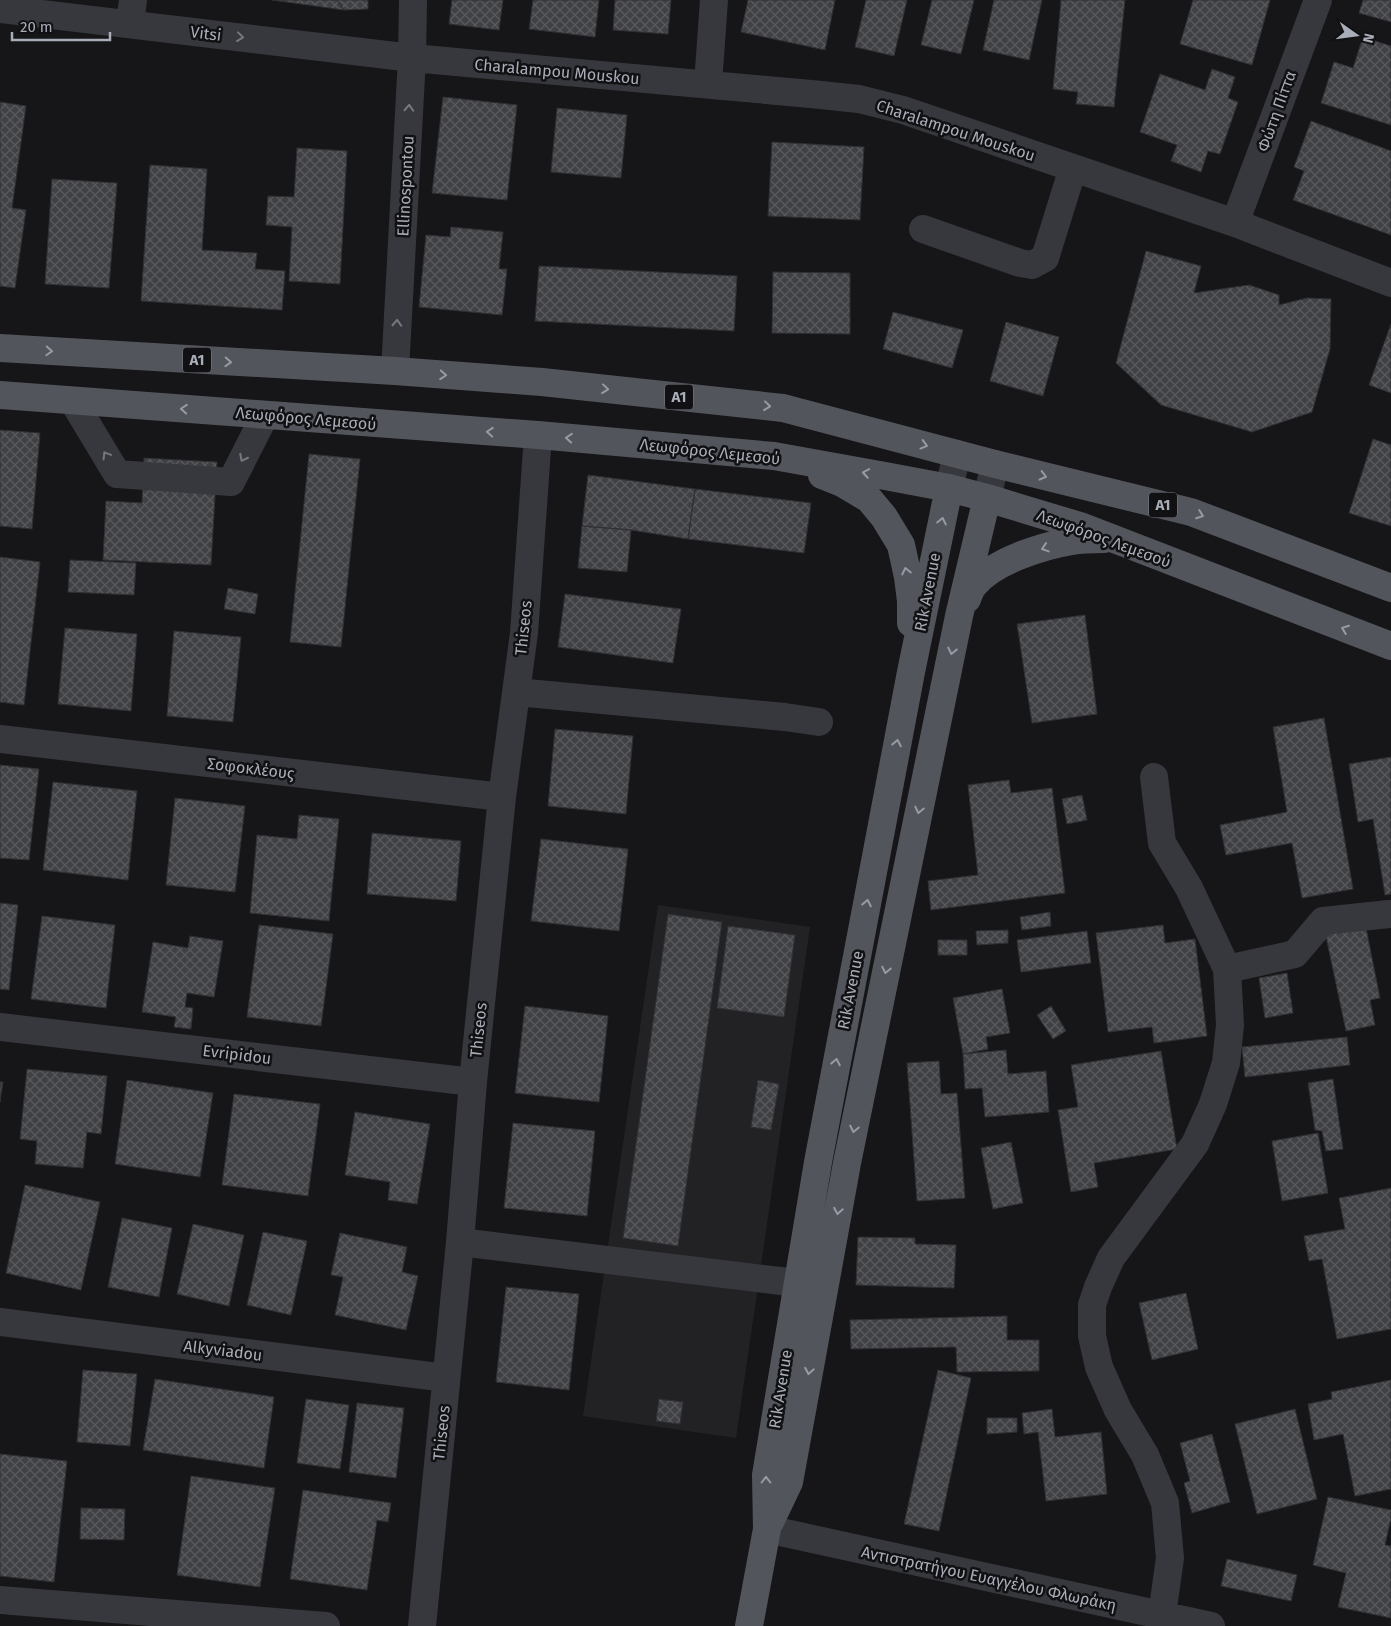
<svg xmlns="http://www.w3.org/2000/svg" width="1391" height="1626" viewBox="0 0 1391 1626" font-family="'Fira Sans',sans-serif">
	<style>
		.built { fill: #222225 }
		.building { fill: url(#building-cross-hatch); stroke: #303034 }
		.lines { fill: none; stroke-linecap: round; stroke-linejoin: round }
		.minor { stroke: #37383d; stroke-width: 28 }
		.major { stroke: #53555c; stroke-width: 28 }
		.oneway { stroke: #757881 }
		.oneway2 { stroke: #979ba6 }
		.labels { text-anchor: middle; stroke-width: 5; stroke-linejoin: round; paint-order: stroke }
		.shield { fill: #111113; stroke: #7b7e86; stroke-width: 1 }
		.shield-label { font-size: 15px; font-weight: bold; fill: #a8adb8 }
		.street-label { font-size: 16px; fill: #a8adb8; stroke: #111113 }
	</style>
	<defs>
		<pattern id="building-cross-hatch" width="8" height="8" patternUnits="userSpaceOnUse" patternTransform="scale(1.25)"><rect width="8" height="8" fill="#404145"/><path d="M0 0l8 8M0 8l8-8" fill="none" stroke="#595a5e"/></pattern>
	</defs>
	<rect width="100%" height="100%" fill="#161618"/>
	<!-- built -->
	<path class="built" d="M658,905L810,927L736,1438L583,1416Z"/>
	<!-- building -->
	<path class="building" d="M272,0H337L344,10Z
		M337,0H368V9L344,10Z
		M452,0H503L499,30L449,24Z
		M533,0H599L595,37L529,29Z
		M615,0H671L668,34L613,30Z
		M748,0H835L825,50L741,32Z
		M866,0H907L894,56L855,47Z
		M932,0H974L961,54L921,45Z
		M994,0H1042L1029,60L983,50Z
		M1061,0H1125L1114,107L1076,104L1078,92L1053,89Z
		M1193,0H1270L1252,65L1180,44Z
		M1363,0H1391V22L1359,13Z
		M1363,37L1391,46V125L1321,103L1334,62L1353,68Z
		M1212,69L1235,77L1228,98L1238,102L1220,154L1208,151L1201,172L1171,161L1177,145L1140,132L1160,74L1205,90Z
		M443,97L517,105L507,200L432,193Z
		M0,102L26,106L12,208L26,210L15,288L0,286Z
		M557,108L627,115L621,178L551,172Z
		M1311,121L1391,151V235L1293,200L1304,171L1294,167Z
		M772,142L864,147L860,220L768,216Z
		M297,148L347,151L340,284L289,281L292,227L266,225L268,196L294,197Z
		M150,165L207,169L202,250L257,253L255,269L285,271L282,310L141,301Z
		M52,179L117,183L109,288L45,284Z
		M451,227L503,232L499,269H507L502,315L419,307L426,235L450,237Z
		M1146,251L1201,266L1194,293L1249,285L1279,295V305L1307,298L1331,299L1330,349L1312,412L1252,432L1161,405L1116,363Z
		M539,266L737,276L734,331L535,321Z
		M773,272L850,273V334L772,333Z
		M893,312L963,330L952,368L883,349Z
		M1006,322L1059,337L1043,396L990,381Z
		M1391,324V393L1369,385Z
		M0,430L40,433L32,529L0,526Z
		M1373,439L1391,445V526L1349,513Z
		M309,454L360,459L341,647L290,642Z
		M144,458L217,462L211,565L103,560L106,501L142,503Z
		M588,475L695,489L688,539L631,530L582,526Z
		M695,489L811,503L804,553L688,539Z
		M582,526L631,530L627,572L578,568Z
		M0,557L40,562L24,705L0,702Z
		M70,560L136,563L134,595L68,592Z
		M228,588L258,594L255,614L224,609Z
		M565,594L681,609L673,663L558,647Z
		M1085,615L1097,714L1032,723L1017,624Z
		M65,628L137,634L131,711L58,704Z
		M174,631L241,637L233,722L167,716Z
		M1324,718L1353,889L1302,898L1292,843L1226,855L1220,825L1287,812L1273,727Z
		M555,729L633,736L626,814L548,806Z
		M1391,757V894L1385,895L1373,819L1358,822L1349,764Z
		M0,765L39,769L29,860L0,858Z
		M1009,780L1011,793L1052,788L1065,893L931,910L928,881L978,875L968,785Z
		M53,782L137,791L128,880L43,870Z
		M1082,795L1087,820L1067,824L1062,799Z
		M175,798L245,806L235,892L166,885Z
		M299,815L339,819L329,921L250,913L257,835L297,839Z
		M372,833L461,841L456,901L367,894Z
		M541,839L628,849L619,931L531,921Z
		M0,903L18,905L9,990L0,989Z
		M1050,912L1051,926L1022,930L1020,917Z
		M668,914L722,922L678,1246L623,1238Z
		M42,916L115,925L106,1008L31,999Z
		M1365,923L1380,998L1370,1000L1375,1025L1346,1031L1325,932Z
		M259,925L333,934L321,1026L247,1017Z
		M1163,925L1165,943L1195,939L1207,1036L1154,1043L1152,1027L1108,1032L1096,933Z
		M728,926L795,935L784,1017L717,1008Z
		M1008,930V943L977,945L976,931Z
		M1087,931L1091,963L1021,972L1017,940Z
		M190,936L223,941L214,997L187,993L185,1007L193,1008L191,1029L174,1027L176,1017L142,1012L153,942L188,948Z
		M938,940H967V955H938Z
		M1287,973L1293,1013L1265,1018L1259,978Z
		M1002,989L1010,1033L986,1037L988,1049L963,1054L953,998Z
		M525,1006L608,1016L599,1102L515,1093Z
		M1051,1006L1066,1031L1053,1039L1037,1015Z
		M1347,1037L1350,1065L1245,1077L1242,1047Z
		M1006,1050L1008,1074L1046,1071L1049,1112L985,1117L982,1088L965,1089L963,1054Z
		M1161,1051L1177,1149L1094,1163L1098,1187L1071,1192L1058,1110L1078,1107L1071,1065Z
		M939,1061L941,1094L957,1093L965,1198L917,1201L907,1063Z
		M27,1069L107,1076L101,1134L87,1132L83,1168L35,1164L37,1141L20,1139Z
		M1333,1079L1343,1149L1326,1151L1322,1131L1315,1130L1308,1083Z
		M127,1080L213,1093L200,1177L115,1164Z
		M758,1080L779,1084L771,1130L751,1127Z
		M0,1082H3L0,1102Z
		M234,1094L320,1104L308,1196L222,1185Z
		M355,1112L430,1124L417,1204L388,1200L390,1182L345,1175Z
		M513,1123L595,1131L587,1216L504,1208Z
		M1318,1133L1328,1193L1282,1201L1272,1141Z
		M1011,1142L1023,1203L993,1209L981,1148Z
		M25,1185L100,1202L81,1290L6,1273Z
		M1391,1188V1329L1337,1339L1322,1259L1309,1261L1304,1236L1345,1229L1339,1198Z
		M122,1218L172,1228L159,1297L108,1287Z
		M193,1224L244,1235L229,1306L177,1294Z
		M263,1232L307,1241L291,1315L247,1305Z
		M340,1233L407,1247L402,1272L418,1276L406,1330L335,1315L343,1277L331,1275Z
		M858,1237L915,1238V1244L956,1245L954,1288L856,1285Z
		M506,1287L579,1294L569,1390L496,1382Z
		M1186,1293L1198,1349L1152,1360L1139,1303Z
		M1007,1316V1340H1039V1371L957,1372L956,1347L851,1349L850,1320Z
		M83,1370L137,1374L130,1446L77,1442Z
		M938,1370L971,1378L939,1531L904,1524Z
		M155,1379L274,1397L264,1468L143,1450Z
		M1391,1380V1489L1355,1496L1343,1434L1314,1440L1308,1404L1332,1399L1331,1392Z
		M306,1399L349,1405L340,1469L297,1463Z
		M659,1399L683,1402L680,1424L656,1421Z
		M357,1403L404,1408L396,1478L349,1472Z
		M1052,1409L1055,1437L1101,1432L1107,1494L1046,1501L1038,1432L1024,1434L1022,1413Z
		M1295,1409L1317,1499L1257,1514L1235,1424Z
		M987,1418H1017V1432L987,1434Z
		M1212,1434L1230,1502L1192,1513L1184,1483L1190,1481L1180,1443Z
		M0,1454L67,1461L54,1582L0,1576Z
		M191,1476L275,1488L260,1587L177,1575Z
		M303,1490L391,1503L388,1522L377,1520L367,1590L290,1579Z
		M1328,1497L1391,1510V1518L1385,1545L1391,1546V1618L1338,1607L1346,1573L1313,1565Z
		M81,1508L125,1509L124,1540L80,1539Z
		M1227,1559L1297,1575L1291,1601L1221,1586Z"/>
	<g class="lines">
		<!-- minor -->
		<path class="minor" d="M0,9L412,58L811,94L859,99L903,110L1235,223L1391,283
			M130,24L133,0
			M708,84L714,0
			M1235,223L1318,0
			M923,229L1020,263L1032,265L1045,258L1073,168
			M395,371L412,58L413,0
			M73,401L117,474L231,482L265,415
			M949,488L957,454
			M987,498L995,464
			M516,692L785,717L819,722
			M0,739L502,797
			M1154,777L1162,843L1189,888L1227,969L1230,1025L1226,1063L1213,1104L1195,1144L1111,1258L1098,1287L1092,1305V1336L1099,1367L1118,1410L1145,1455L1165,1503L1170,1558L1162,1615
			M1227,969L1295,954L1323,921L1389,914
			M0,1027L473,1082
			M460,1242L797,1283
			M0,1322L446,1378
			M767,1529L1211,1626
			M0,1600L326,1626
			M422,1626L460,1242L473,1082L502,797L524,633L538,435"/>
		<!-- major -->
		<path class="major" d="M0,348L395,371L542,382L783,408L995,464L1191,512L1391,588
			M0,395L538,435L774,456L885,476L949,488L987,498L1083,527L1391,646
			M822,475L842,483L869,499L884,517L901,545L908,577L911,601V623
			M967,599C969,595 970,589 974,585C994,561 1042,546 1072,541C1082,539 1093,539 1104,539
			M770,1522L789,1482L847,1163L959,616L987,498
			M749,1626L767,1529L766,1475L818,1162L911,672L949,488"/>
	</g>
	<!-- one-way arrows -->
	<defs><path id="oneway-chevron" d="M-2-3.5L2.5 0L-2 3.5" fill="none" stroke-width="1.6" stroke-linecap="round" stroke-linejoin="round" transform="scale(1.25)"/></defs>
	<g class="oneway">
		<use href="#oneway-chevron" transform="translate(240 37) rotate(7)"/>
		<use href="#oneway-chevron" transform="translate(409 108) rotate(-87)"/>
		<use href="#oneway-chevron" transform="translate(397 323) rotate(-87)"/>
		<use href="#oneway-chevron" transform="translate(106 455) rotate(-121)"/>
		<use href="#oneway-chevron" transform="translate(243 458) rotate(117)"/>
	</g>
	<g class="oneway2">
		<use href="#oneway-chevron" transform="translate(49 351) rotate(3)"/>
		<use href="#oneway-chevron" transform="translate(228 362) rotate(3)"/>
		<use href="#oneway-chevron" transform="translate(443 375) rotate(4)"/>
		<use href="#oneway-chevron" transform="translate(605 389) rotate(6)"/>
		<use href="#oneway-chevron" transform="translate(767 406) rotate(6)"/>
		<use href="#oneway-chevron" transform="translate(184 409) rotate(-176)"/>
		<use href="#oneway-chevron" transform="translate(490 432) rotate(-176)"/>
		<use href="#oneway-chevron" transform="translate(569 438) rotate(-175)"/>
		<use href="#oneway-chevron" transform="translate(924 445) rotate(15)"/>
		<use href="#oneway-chevron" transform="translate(866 473) rotate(-170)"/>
		<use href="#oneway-chevron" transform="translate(1043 476) rotate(14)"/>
		<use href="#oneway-chevron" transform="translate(1200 515) rotate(21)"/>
		<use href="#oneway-chevron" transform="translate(942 521) rotate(-78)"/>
		<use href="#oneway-chevron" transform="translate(1045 548) rotate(162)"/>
		<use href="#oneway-chevron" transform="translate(906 571) rotate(-102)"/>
		<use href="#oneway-chevron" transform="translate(1345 629) rotate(-159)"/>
		<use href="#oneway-chevron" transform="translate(952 651) rotate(102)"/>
		<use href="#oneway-chevron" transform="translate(897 743) rotate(-79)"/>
		<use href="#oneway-chevron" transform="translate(919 810) rotate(102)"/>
		<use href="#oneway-chevron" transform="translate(867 903) rotate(-79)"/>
		<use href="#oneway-chevron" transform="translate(886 970) rotate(102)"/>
		<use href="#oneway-chevron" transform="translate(836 1062) rotate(-79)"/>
		<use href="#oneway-chevron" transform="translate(854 1129) rotate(102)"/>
		<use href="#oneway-chevron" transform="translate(838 1211) rotate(100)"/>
		<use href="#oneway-chevron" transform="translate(809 1371) rotate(100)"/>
		<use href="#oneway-chevron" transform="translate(766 1480) rotate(-90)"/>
	</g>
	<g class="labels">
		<!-- shield labels -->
		<g class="shield">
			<rect x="183" y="347.5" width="28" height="25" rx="4"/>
			<rect x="665" y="384.5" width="28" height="25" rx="4"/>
			<rect x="1149" y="492.5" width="28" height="25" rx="4"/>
		</g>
		<g class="shield-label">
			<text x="197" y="365">A1</text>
			<text x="679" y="402">A1</text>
			<text x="1163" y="510">A1</text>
		</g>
		<!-- street labels -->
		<g class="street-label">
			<text transform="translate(206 33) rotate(7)" y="6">Vitsi</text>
			<text transform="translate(557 71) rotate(5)" y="6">Charalampou Mouskou</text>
			<text transform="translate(1276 111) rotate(-70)" y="6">Φώτη Πίττα</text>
			<text transform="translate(956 130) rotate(18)" y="6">Charalampou Mouskou</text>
			<text transform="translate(405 186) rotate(-87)" y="6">Ellinospontou</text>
			<text transform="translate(306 418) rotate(5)" y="6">Λεωφόρος Λεμεσού</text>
			<text transform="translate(710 451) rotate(6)" y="6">Λεωφόρος Λεμεσού</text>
			<text transform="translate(1104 538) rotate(20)" y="6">Λεωφόρος Λεμεσού</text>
			<text transform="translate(927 592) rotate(-79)" y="6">Rik Avenue</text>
			<text transform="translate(523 628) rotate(-84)" y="6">Thiseos</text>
			<text transform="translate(251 768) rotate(7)" y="6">Σοφοκλέους</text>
			<text transform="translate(850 990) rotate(-79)" y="6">Rik Avenue</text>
			<text transform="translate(478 1030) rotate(-84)" y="6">Thiseos</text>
			<text transform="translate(237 1054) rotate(7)" y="6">Evripidou</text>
			<text transform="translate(223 1350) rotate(7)" y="6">Alkyviadou</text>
			<text transform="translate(780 1389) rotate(-81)" y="6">Rik Avenue</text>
			<text transform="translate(441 1433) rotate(-84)" y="6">Thiseos</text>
			<text transform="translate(989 1578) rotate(12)" y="6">Αντιστρατήγου Ευαγγέλου Φλωράκη</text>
		</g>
	</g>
	<!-- north arrow -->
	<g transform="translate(1356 35) rotate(104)" stroke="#111113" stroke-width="4" paint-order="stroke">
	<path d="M0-4L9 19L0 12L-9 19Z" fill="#a8adb8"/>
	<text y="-8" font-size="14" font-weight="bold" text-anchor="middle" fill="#a8adb8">N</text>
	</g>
	<!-- scale -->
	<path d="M12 32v8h98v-8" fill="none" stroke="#a8adb8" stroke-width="2.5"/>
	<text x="20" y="32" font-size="15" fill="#a8adb8" stroke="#111113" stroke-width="4" paint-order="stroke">20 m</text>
</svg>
